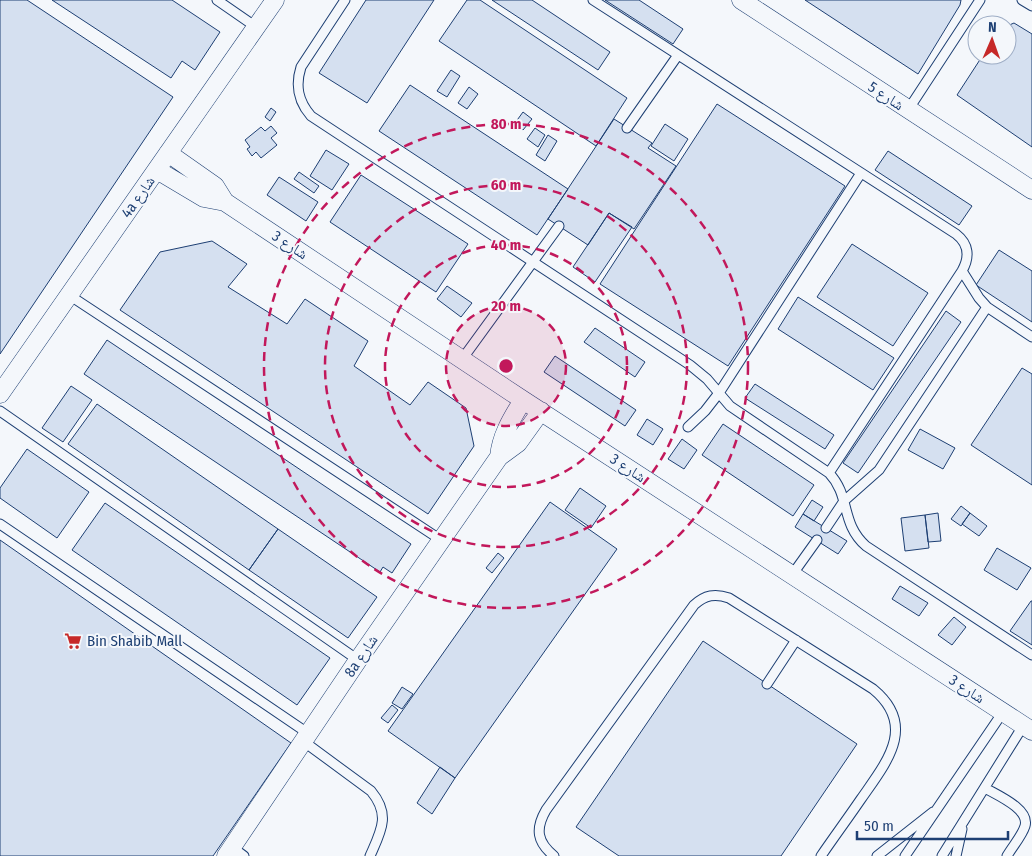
<svg xmlns="http://www.w3.org/2000/svg" width="1032" height="856" viewBox="0 0 1032 856" font-family="'Fira Sans Condensed','Noto Naskh Arabic',sans-serif">
	<style>
		.building { fill: #d5e0f0; stroke: #1d3f73 }
		.lines { fill: none; stroke-linecap: round; stroke-linejoin: round }
		.service-casing { stroke: #1d3f73; stroke-width: 11 }
		.minor-casing { stroke: #1d3f73; stroke-width: 19 }
		.service { stroke: #f4f7fb; stroke-width: 9 }
		.minor { stroke: #f4f7fb; stroke-width: 18 }
		.ring { fill: none; stroke: #c2185b; stroke-width: 2.5; stroke-dasharray: 9 6 }
		.labels { text-anchor: middle; stroke-width: 4; stroke-linejoin: round; paint-order: stroke }
		.street-label { font-size: 15px; fill: #1d3f73; stroke: #f4f7fb }
		.poi-label { font-size: 15px; fill: #1d3f73; stroke: #f4f7fb; text-anchor: start }
		.centre { fill: #c2185b; stroke: #f4f7fb; stroke-width: 2.5 }
		.ring-label { font-size: 15px; text-anchor: middle; font-weight: bold; fill: #c2185b; stroke: #f4f7fb; stroke-width: 4; stroke-linejoin: round; paint-order: stroke }
	</style>
	<rect width="100%" height="100%" fill="#f4f7fb"/>
	<!-- building -->
	<path class="building" d="M0,0H27L173,97L0,354Z
		M52,0H172L220,32L195,70L182,61L171,78Z
		M366,0H434L367,103L319,73Z
		M467,0H480L627,98L596,146L439,41Z
		M492,0H532L610,52L598,70Z
		M605,0H639L683,29L673,44Z
		M805,0H961L960,5L918,74Z
		M1014,23L1032,34V147L957,95L983,55H1007V26Z
		M451,70L460,76L447,97L437,91Z
		M410,85L568,189L537,235L379,131Z
		M469,87L478,94L467,109L458,103Z
		M717,104L845,186L728,366L600,284Z
		M271,108L276,112L270,121L265,117Z
		M523,112L532,119L523,130L515,123Z
		M614,119L652,143L648,148L676,166L634,229L609,213L588,245L548,219Z
		M665,124L688,139L674,161L651,146Z
		M271,126L277,133L271,138L277,145L261,158L256,152L252,156L247,149L250,147L245,140L261,127L265,131Z
		M535,128L545,135L538,147L527,139Z
		M548,135L557,141L545,161L536,155Z
		M326,150L349,164L332,190L310,176Z
		M888,151L972,206L959,225L875,170Z
		M299,172L319,186L314,193L294,179Z
		M361,175L468,244L436,292L330,222Z
		M279,177L318,202L306,221L267,195Z
		M609,213L632,227L595,282L573,267Z
		M212,241L247,264L228,287L287,324L305,299L368,341L354,366L410,405L428,382L466,408L474,446L428,514L120,310L160,252Z
		M852,244L928,293L893,346L817,297Z
		M999,250L1032,271V322L976,285Z
		M447,286L472,303L461,317L437,299Z
		M798,297L894,358L873,390L778,329Z
		M946,311L961,322L858,473L843,463Z
		M595,328L645,362L635,377L584,342Z
		M107,340L411,544L392,573L383,567L380,572L84,374Z
		M555,356L636,410L625,426L544,372Z
		M1022,368L1032,374V485L971,445Z
		M755,384L834,435L825,449L745,398Z
		M71,386L92,400L63,442L42,428Z
		M97,404L278,529L249,570L68,444Z
		M647,419L663,429L653,445L637,435Z
		M723,424L814,485L793,516L702,455Z
		M920,429L955,448L943,469L908,450Z
		M682,439L697,450L684,469L668,459Z
		M27,449L89,492L57,538L0,498V488Z
		M580,488L606,506L591,528L565,510Z
		M812,500L823,507L814,521L803,514Z
		M550,502L617,549L455,778L388,731Z
		M105,503L330,658L297,705L72,550Z
		M961,506L970,513L961,526L951,519Z
		M938,513L941,541L928,542L925,515Z
		M970,513L987,526L979,536L962,524Z
		M803,514L847,541L838,554L795,527Z
		M925,515L929,548L905,551L901,518Z
		M278,529L377,597L348,638L249,570Z
		M0,540L291,743L213,856H0Z
		M997,548L1031,568L1017,590L984,570Z
		M498,553L504,558L492,573L486,568Z
		M900,586L928,603L919,616L892,599Z
		M1031,601H1032V645L1010,631Z
		M954,617L966,627L952,645L938,635Z
		M703,641L857,744L781,856H619L576,827Z
		M402,687L413,694L402,709L392,703Z
		M392,705L398,710L388,723L381,718Z
		M440,767L455,778L432,814L417,803Z"/>
	<g class="lines">
		<!-- service casing -->
		<g class="service-casing">
			<path id="service" d="M217,0L256,27
				M345,0L301,67C295,86 298,101 311,116L690,365L707,379L730,406L829,473C851,496 840,523 866,546L1032,655
				M593,0L956,234C969,244 970,257 962,271L829,473
				M1022,0L1032,6
				M908,110L980,0
				M627,128L678,55
				M962,271L979,298L987,307L1032,337
				M69,295L441,540
				M463,358L559,226
				M0,411L358,660
				M688,427L705,411L719,393L861,173
				M0,524L309,734
				M826,528L844,501L879,470L987,307
				M792,575L817,540
				M767,684L796,640
				M303,741L371,791C391,815 381,831 370,856
				M985,788C997,795 1030,809 1025,826C1022,836 1012,847 1007,856
				M232,847L244,856
				M554,856C537,842 535,829 546,810L694,605C705,595 715,593 729,598L873,689C918,726 886,763 861,799C848,818 834,837 821,856
				M877,856L933,812
				M905,856L1003,712
				M942,856L1023,726
				M956,856L962,829"/>
		</g>
		<!-- minor casing -->
		<g class="minor-casing">
			<path id="minor" d="M741,0L1032,190
				M168,153L215,186L225,202
				M157,170L204,198L225,202L523,400L1032,731
				M0,394L275,0
				M499,457C501,435 512,418 523,400
				M226,856L358,660L499,457L518,443L541,411"/>
		</g>
		<!-- service -->
		<use href="#service" class="service"/>
		<!-- minor -->
		<use href="#minor" class="minor"/>
	</g>
	<!-- distance rings -->
	<circle cx="506" cy="366" r="60" fill="#c2185b" fill-opacity=".12"/>
	<g class="ring">
		<circle cx="506" cy="366" r="60"/>
		<circle cx="506" cy="366" r="121"/>
		<circle cx="506" cy="366" r="181"/>
		<circle cx="506" cy="366" r="242"/>
	</g>
	<!-- icons -->
	<defs>
		<g id="supermarket-bare" transform="scale(1.35)"><path d="M-6-5.5h2.5l.6 2H6L4.5 2H-2.5L-4.4-4H-6ZM-1.5 3.2a1.3 1.3 0 1 0 .1 0ZM3 3.2a1.3 1.3 0 1 0 .1 0Z" fill="#c62828" stroke="#f4f7fb" stroke-width="2.5" paint-order="stroke"/></g>
	</defs>
	<g fill-rule="evenodd">
		<use href="#supermarket-bare" x="73" y="641"/>
	</g>
	<g class="labels">
		<!-- street labels -->
		<g class="street-label">
			<text transform="translate(886 96) rotate(33)" y="5">شارع 5</text>
			<text transform="translate(138 197) rotate(-55)" y="5">4a شارع</text>
			<text transform="translate(290 245) rotate(33)" y="5">شارع 3</text>
			<text transform="translate(628 468) rotate(33)" y="5">شارع 3</text>
			<text transform="translate(361 656) rotate(-56)" y="5">8a شارع</text>
			<text transform="translate(967 689) rotate(33)" y="5">شارع 3</text>
		</g>
		<!-- poi labels -->
		<g class="poi-label">
			<text x="87" y="646">Bin Shabib Mall</text>
		</g>
	</g>
	<circle cx="506" cy="366" r="8" class="centre"/>
	<g class="ring-label">
		<text x="506" y="129">80 m</text>
		<text x="506" y="190">60 m</text>
		<text x="506" y="250">40 m</text>
		<text x="506" y="311">20 m</text>
	</g>
	<!-- north arrow -->
	<g transform="translate(992 40) rotate(2)"><circle r="24" fill="#f4f7fb" stroke="#9eadc5"/>
	<path d="M0-4L9 19L0 12L-9 19Z" fill="#c62828"/>
	<text y="-8" font-size="14" font-weight="bold" text-anchor="middle" fill="#1d3f73">N</text>
	</g>
	<!-- scale -->
	<path d="M857 831v8h151v-8" fill="none" stroke="#1d3f73" stroke-width="2.5"/>
	<text x="864" y="831" font-size="15" fill="#1d3f73" stroke="#f4f7fb" stroke-width="4" paint-order="stroke">50 m</text>
</svg>
